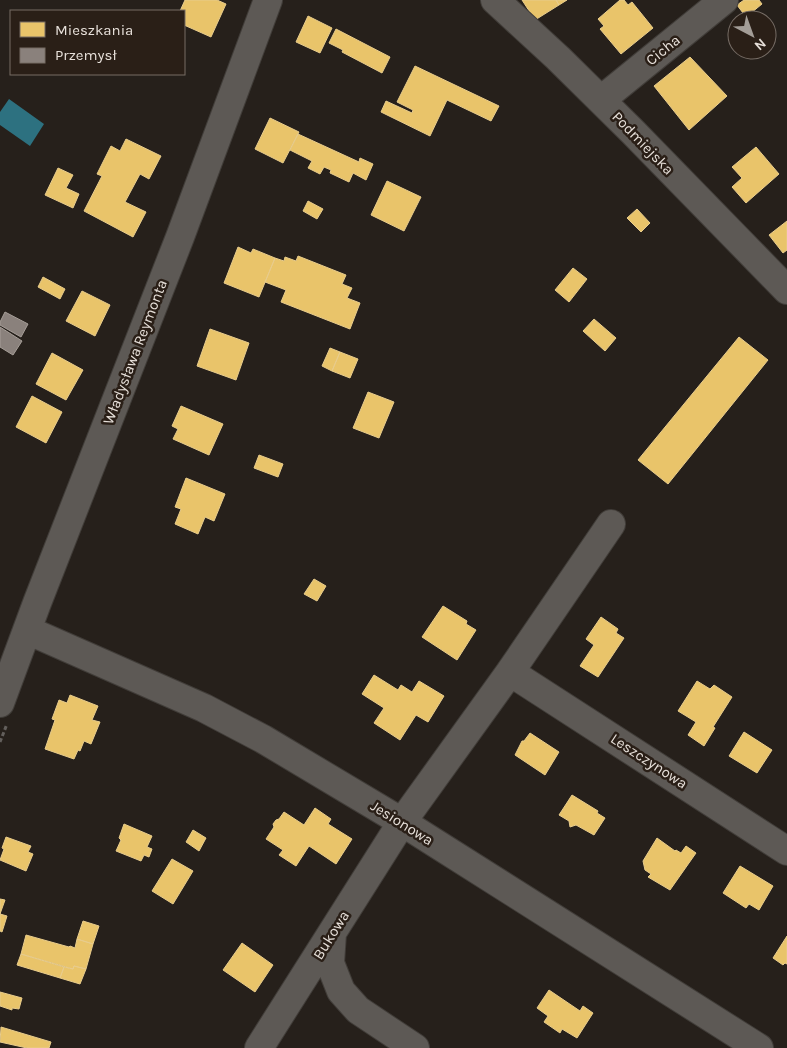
<svg xmlns="http://www.w3.org/2000/svg" width="787" height="1048" viewBox="0 0 787 1048" font-family="Karla,sans-serif">
	<style>
		.water { fill: #2d7180 }
		.homes { fill: #e9c46a; stroke: #e8cc8c }
		.industry { fill: #8a817c; stroke: #a69e98 }
		.lines { fill: none; stroke-linecap: round; stroke-linejoin: round }
		.minor-casing { stroke: #413d39; stroke-width: 30 }
		.path { stroke: #635f5c; stroke-width: 3; stroke-dasharray: 4 2.5; stroke-linecap: butt }
		.minor { stroke: #5d5955; stroke-width: 28 }
		.labels { text-anchor: middle; stroke-width: 5; stroke-linejoin: round; paint-order: stroke }
		.street-label { font-size: 15px; fill: #e7e0da; stroke: #2a1f17 }
	</style>
	<rect width="100%" height="100%" fill="#26201b"/>
	<!-- water -->
	<path class="water" d="M9,99L44,124L30,146L0,125V112Z"/>
	<!-- homes -->
	<path class="homes" d="M185,0H217L226,4L211,37L184,25V11H180Z
		M522,0H556L559,5L535,20Z
		M556,0H567L559,5Z
		M620,0H624L628,5L632,2L653,28L621,54L600,29L604,26L598,19Z
		M744,0H759L762,4L746,17L737,5Z
		M308,16L332,28L320,53L296,42Z
		M336,29L390,57L382,73L342,52L343,50L329,43Z
		M690,57L727,96L689,130L654,86Z
		M415,66L499,106L491,121L447,100L430,136L381,112L386,101L412,113L413,110L397,102Z
		M270,118L299,132L283,163L255,149Z
		M298,134L359,162L360,158L373,164L366,180L353,173L349,182L330,173L331,170L324,167L320,174L308,168L312,161L290,150Z
		M126,139L161,156L149,179L140,174L125,202L146,212L133,237L84,211L102,176L97,174L111,146L120,151Z
		M756,147L779,174L746,203L732,187L742,178L732,167Z
		M58,168L73,175L66,188L79,194L73,208L45,195Z
		M387,181L421,197L404,231L371,215Z
		M308,201L323,209L317,219L303,211Z
		M637,209L650,223L641,232L627,218Z
		M787,221V250L783,253L769,235Z
		M238,247L251,253L253,249L275,258L259,297L224,283Z
		M298,256L346,275L342,284L352,288L347,298L360,303L350,329L281,302L286,290L265,282L275,258L284,261L285,257L296,261Z
		M573,268L587,279L569,302L555,290Z
		M43,277L65,289L60,299L38,287Z
		M82,291L110,305L95,336L66,321Z
		M594,319L616,338L605,351L583,331Z
		M210,329L249,343L236,380L197,366Z
		M739,337L768,360L668,484L638,460Z
		M330,348L340,352L332,371L322,366Z
		M340,352L358,359L350,378L332,371Z
		M52,353L83,370L66,400L36,384Z
		M368,392L394,402L379,438L353,428Z
		M32,396L62,412L46,443L16,427Z
		M181,406L223,424L209,455L173,439L178,429L172,426Z
		M259,455L283,464L278,477L254,468Z
		M186,478L225,494L214,521L205,517L198,534L175,524L181,509L175,507Z
		M314,579L326,586L317,601L304,594Z
		M443,606L467,621L466,624L476,630L457,660L422,637Z
		M601,617L618,629L616,633L624,638L598,677L580,666L594,645L586,639Z
		M374,675L398,690L401,685L412,692L419,681L444,696L428,722L416,715L400,740L374,723L384,708L362,694Z
		M697,681L710,689L714,685L732,697L713,727L715,728L704,746L688,735L696,722L678,711Z
		M70,695L98,706L92,720L100,722L91,744L84,741L80,751L78,750L74,759L45,749L55,720L52,719L59,700L67,703Z
		M744,732L772,750L757,773L729,756Z
		M530,733L559,752L545,775L515,755L522,741H524Z
		M572,795L598,811L597,813L605,818L594,835L576,825L570,827L569,821L559,815Z
		M315,808L331,819L328,824L352,839L336,864L309,846L296,866L279,855L283,850L266,839L274,827L273,824L276,820L279,819L284,812L304,825Z
		M124,824L152,836L147,847L152,849L149,857L144,855L141,861L116,851L121,840L119,838Z
		M193,830L206,838L199,851L186,842Z
		M6,837L31,846L28,852L33,854L26,871L0,860L4,849L2,848Z
		M657,838L675,851L676,850L681,853L686,846L696,853L670,890L648,877L651,874L645,870L643,861Z
		M172,859L193,871L173,904L152,891Z
		M740,866L773,886L759,910L749,904L746,908L723,893Z
		M0,899L5,900L0,914Z
		M0,914L7,916L2,932L0,931Z
		M83,921L99,926L93,944L77,939Z
		M26,935L69,947L70,946L75,948L77,939L93,944L86,969L74,966L73,969L21,954Z
		M787,936V964L785,963L783,965L773,958Z
		M242,943L273,965L255,992L223,970Z
		M21,954L64,967L60,978L17,965Z
		M74,966L86,969L80,984L60,978L64,967L73,969Z
		M549,990L580,1011L583,1006L593,1013L577,1038L562,1029L560,1033L544,1022L548,1016L537,1008Z
		M0,992L22,998L19,1009L12,1008V1010L0,1006Z
		M1,1027L51,1042L49,1048H27L0,1042Z"/>
	<!-- industry -->
	<path class="industry" d="M5,312L28,324L21,337L0,325V322Z
		M0,327L22,341L13,355L0,347Z"/>
	<g class="lines">
		<!-- minor casing -->
		<g class="minor-casing">
			<path id="minor" d="M495,0L558,58L633,132L787,290
				M601,100L724,0
				M27,630L204,708L263,739L402,822L759,1048
				M510,672L787,851
				M0,703L37,603L180,237L268,0
				M332,933L330,963L341,991L358,1010L415,1048
				M259,1048L402,822L510,672L611,524"/>
		</g>
		<!-- path -->
		<path class="path" d="M0,742L7,724"/>
		<!-- minor -->
		<use href="#minor" class="minor"/>
	</g>
	<g class="labels">
		<!-- street labels -->
		<g class="street-label">
			<text transform="translate(663 50) rotate(-39)" y="5">Cicha</text>
			<text transform="translate(643 143) rotate(46)" y="5">Podmiejska</text>
			<text transform="translate(135 352) rotate(-69)" y="5">Władysława Reymonta</text>
			<text transform="translate(649 761) rotate(33)" y="5">Leszczynowa</text>
			<text transform="translate(402 823) rotate(32)" y="5">Jesionowa</text>
			<text transform="translate(331 935) rotate(-58)" y="5">Bukowa</text>
		</g>
	</g>
	<!-- legend -->
	<rect x="10" y="10" width="175" height="65" fill="#2a1f17" stroke="#766c65"/>
	<rect x="20" y="22" width="25" height="15" fill="#e9c46a" stroke="#766c65"/>
	<text x="55" y="35" font-size="15" fill="#e7e0da">Mieszkania</text>
	<rect x="20" y="48" width="25" height="15" fill="#8a817c" stroke="#766c65"/>
	<text x="55" y="60" font-size="15" fill="#e7e0da">Przemysł</text>
	<!-- north arrow -->
	<g transform="translate(752 35) rotate(139)"><circle r="24" fill="#2a1f17" stroke="#766c65"/>
	<path d="M0-4L9 19L0 12L-9 19Z" fill="#a39d97"/>
	<text y="-8" font-size="14" font-weight="bold" text-anchor="middle" fill="#e7e0da">N</text>
	</g>
</svg>
